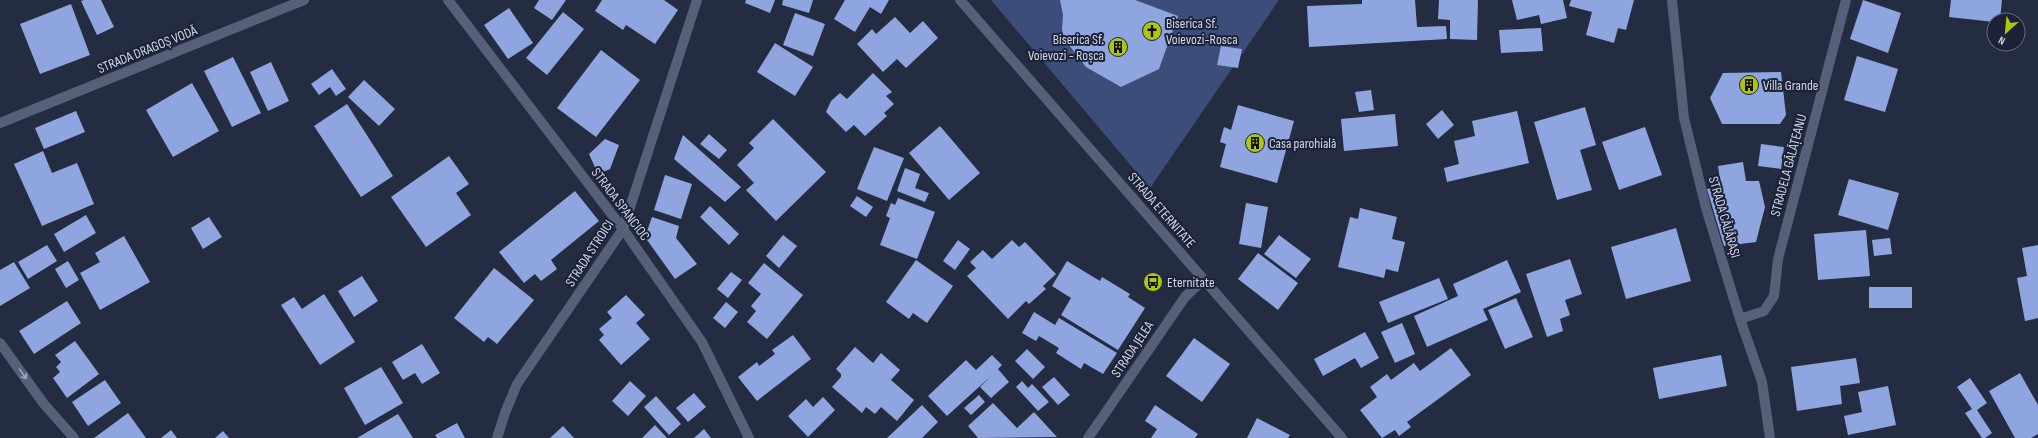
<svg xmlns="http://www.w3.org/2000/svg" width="2038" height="438" viewBox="0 0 2038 438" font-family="'Sofia Sans Condensed',sans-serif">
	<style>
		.green { fill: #3d4d7a }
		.building { fill: #8fa5df }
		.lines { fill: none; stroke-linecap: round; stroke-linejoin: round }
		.minor { stroke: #576079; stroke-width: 10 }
		.tertiary { stroke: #576079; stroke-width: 10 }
		.oneway { stroke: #a1a8ba }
		.labels { text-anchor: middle; stroke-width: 4; stroke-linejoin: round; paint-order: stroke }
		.poi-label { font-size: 14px; fill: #d2d8e6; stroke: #1b2237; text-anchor: start }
		.street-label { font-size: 14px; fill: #d2d8e6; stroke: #1b2237 }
	</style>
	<rect width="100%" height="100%" fill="#242c42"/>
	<!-- green -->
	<path class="green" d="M991,0H1279L1150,188Z"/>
	<!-- building -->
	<path class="building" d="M84,0H101L114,27L97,35L81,1Z
		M539,0H566L552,20L534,8Z
		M602,0H664L678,10L655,44L626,25L623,30L595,11Z
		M746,0H775L770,13L745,3Z
		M783,0H813L809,13L782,5Z
		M845,0H889L881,14L870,7L855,32L834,19Z
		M1060,0H1135L1178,16L1159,69L1121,87L1086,67L1065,40L1062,30L1063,15Z
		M1362,0H1415L1417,27L1446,26L1447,39L1309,47L1307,6L1362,4Z
		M1439,0H1478L1477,40L1450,39V20L1438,19Z
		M1512,0H1563L1567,18L1541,24L1539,15L1517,20Z
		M1571,0H1634L1626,30L1618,28L1614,43L1586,35L1592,12L1569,6Z
		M1863,0L1901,13L1888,53L1850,39Z
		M1951,0H2002L2000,20H1994V22L1949,17Z
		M71,4L90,55L40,74L20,24Z
		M509,8L533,43L508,59L484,25Z
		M563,12L584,29L547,75L526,58Z
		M795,13L825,24L813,56L783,45Z
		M895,17L910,33L923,21L938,38L906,68L897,59L883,72L857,44L872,29L876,34Z
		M1541,28L1543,51L1501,53L1499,30Z
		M775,43L813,67L795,96L757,72Z
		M1221,46L1242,49L1238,68L1217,65Z
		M601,50L640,80L596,137L557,108Z
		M1857,56L1898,69L1885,112L1844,100Z
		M233,57L261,113L232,127L204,71Z
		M271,62L289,101L268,111L250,72Z
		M332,69L346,89L336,96L330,87L319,95L311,84Z
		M1781,72L1786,115L1780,124H1722L1710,98L1723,73Z
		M873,73L892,92L886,96L894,104L884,113L887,116L865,136L854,125L846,132L826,112L831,101L840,93L847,99Z
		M364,80L395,109L379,126L348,97Z
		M192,83L219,131L173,157L146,110Z
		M1371,90L1374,110L1359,112L1355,92Z
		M347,104L393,176L361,197L314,126Z
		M1238,105L1294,121L1277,183L1220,167L1226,144L1220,142L1224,127L1231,130Z
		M1585,107L1596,145L1580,150L1592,190L1557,200L1534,122Z
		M1442,110L1454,125L1438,139L1426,124Z
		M76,111L85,132L44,149L35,128Z
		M1517,111L1529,163L1447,182L1444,168L1459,164L1454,141L1475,136L1472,121Z
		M1395,114L1398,146L1344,151L1341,119Z
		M773,119L826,172L776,221L746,190L754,183L737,165L754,148L749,143Z
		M940,126L980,173L949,200L909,153Z
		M1645,127L1662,175L1619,190L1602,142Z
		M709,134L727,150L719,159L700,144Z
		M683,135L741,187L725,202L674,159Z
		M605,139L619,145L610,169L598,174L589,154Z
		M1761,144L1784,147L1781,169L1758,166Z
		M874,147L904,158L887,201L857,189Z
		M43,151L52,173L77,163L94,204L42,226L14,164Z
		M449,156L469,184L456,193L471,215L426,247L391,197Z
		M1743,162L1746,181H1759L1765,207L1756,242L1724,246L1707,189L1721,187L1718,166Z
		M905,168L920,174L915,188L929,193L925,202L897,191Z
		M665,175L692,184L681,219L654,210Z
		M1849,179L1899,193L1888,230L1838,215Z
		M575,191L599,221L551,260L557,269L541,281L535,274L524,283L499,252Z
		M857,196L873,207L866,217L850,206Z
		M898,198L935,212L917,259L880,245L890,218L886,216L891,203L895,205Z
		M1246,203L1268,207L1261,248L1239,244Z
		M710,206L739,234L729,245L700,217Z
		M1360,208L1397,217L1392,239L1405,242L1398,272L1386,269L1384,278L1338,267L1350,217L1358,219Z
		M86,215L96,233L64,252L54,234Z
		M209,217L222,237L203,249L191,228Z
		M652,217L679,226L676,238L697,264L675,279L645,237Z
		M1676,228L1691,281L1626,299L1611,247Z
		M1866,230L1870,276L1818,280L1814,234Z
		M783,235L797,246L779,268L766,256Z
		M1279,235L1311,259L1296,278L1264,254Z
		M124,236L150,282L100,310L80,273L100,262L95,253Z
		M1890,238L1892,254L1874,256L1872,240Z
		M958,240L970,249L955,270L943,261Z
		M1012,240L1019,247L1025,242L1056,274L1043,286L1046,289L1029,304L1026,301L1008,319L967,276L976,268L970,262L983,250L992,259Z
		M47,245L57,261L28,279L18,262Z
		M2038,245V318L2025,321L2017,278L2027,276L2022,248Z
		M1258,253L1298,283L1278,310L1238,279Z
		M1570,259L1582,294L1565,300L1570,315L1560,319L1563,331L1547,337L1526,274Z
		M916,260L953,286L927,323L913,313L909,319L886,302Z
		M1507,260L1521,292L1483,309L1488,320L1427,347L1414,316L1458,296L1453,284Z
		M68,261L79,280L66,288L55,269Z
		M1067,261L1100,281L1102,277L1130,294L1128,297L1145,308L1118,350L1061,315L1071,298L1052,286Z
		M14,262L30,288L0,306V270Z
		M764,263L803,295L767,339L747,322L756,311L751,306L761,294L748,283Z
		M494,268L534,300L497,344L488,337L484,342L454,318Z
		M731,272L742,280L728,298L717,289Z
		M362,276L378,301L354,317L338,291Z
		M1439,278L1448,299L1388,323L1379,302Z
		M1869,287H1912V308H1869Z
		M324,294L355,342L320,365L281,305L294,297L302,309Z
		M626,295L645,315L636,323L650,339L621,365L599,340L604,335L599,329L612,318L607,312Z
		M1516,298L1533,337L1505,349L1488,310Z
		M67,301L81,323L34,354L19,331Z
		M726,302L738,312L725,328L713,318Z
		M1034,312L1055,325L1059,318L1117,353L1103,374L1084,363L1081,369L1056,353L1059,348L1039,336L1036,341L1022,333Z
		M1402,323L1415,354L1395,363L1381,332Z
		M1365,332L1379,358L1361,368L1355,358L1323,376L1314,359Z
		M793,335L811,359L757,401L738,377L757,362L759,366L775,354L772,350Z
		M1194,338L1230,364L1202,402L1166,376Z
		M75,341L99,374L67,398L53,378L60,372L56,367L61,362L55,355Z
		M422,344L440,373L422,384L415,373L403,380L392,362Z
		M855,347L873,363L881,353L900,370L891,380L914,400L897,421L881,407L875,414L866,407L862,413L832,387L841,377V374L836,369Z
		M1451,348L1471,375L1407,422L1411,427L1399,436L1395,430L1382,438L1360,410L1377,397L1370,387L1387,374L1391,380L1414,363L1420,371Z
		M1027,349L1045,367L1033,379L1015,361Z
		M992,355L1002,365L998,369L1009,382L991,398L980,387L991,376L947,416L928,396L966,360L976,370Z
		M1721,355L1727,386L1659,399L1653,368Z
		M1856,358L1860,383L1840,386L1842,404L1797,411L1791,367Z
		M381,367L403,403L365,425L344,388Z
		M2020,373L2038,405V434L2031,438H2015L1989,391Z
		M1054,377L1070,395L1058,405L1042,387Z
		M1970,378L1987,403L1977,410L1992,433L1985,438H1982L1965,413L1972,409L1957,387Z
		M105,380L121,403L88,426L72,402Z
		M630,381L646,396L628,416L612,401Z
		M1022,381L1028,388L1032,384L1049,402L1038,411L1016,387Z
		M1888,386L1896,425L1848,435L1844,416L1862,412L1858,392Z
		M694,393L706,407L688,422L676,408Z
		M979,395L985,402L971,415L964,408Z
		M656,396L681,424L669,435L644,407Z
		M823,397L835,410L808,437L788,416L806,399L813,407Z
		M993,403L1017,428L1034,412L1057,437L978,438L968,426Z
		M922,405L938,422L922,438H887Z
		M1155,405L1198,434L1195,438H1151L1157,429L1145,421Z
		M128,413L146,438H94Z
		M398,414L413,438H357Z
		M1257,418L1290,435L1288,438H1247Z
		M457,423L465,438H437L435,435Z
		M655,425L667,438H642Z
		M563,426L574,438H550Z
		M704,429L711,438H694Z
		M171,430L177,438H161Z
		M223,431L229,438H215Z"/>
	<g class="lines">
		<!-- minor -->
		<path class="minor" d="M448,0L623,229L702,342L749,438
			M1672,0L1684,118L1706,208L1740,319L1762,382L1770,438
			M0,123L304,0
			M1740,319L1764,311L1774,296L1778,259L1846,0
			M0,343L44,404L74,438
			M497,438L505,413L517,384L623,229L697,0
			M1088,438L1185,297L1203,280"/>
		<!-- tertiary -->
		<path class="tertiary" d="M960,0L1342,438"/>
	</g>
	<!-- one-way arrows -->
	<defs><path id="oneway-shaft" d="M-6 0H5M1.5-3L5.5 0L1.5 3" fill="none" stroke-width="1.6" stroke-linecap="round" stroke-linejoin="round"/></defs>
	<use class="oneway" href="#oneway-shaft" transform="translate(23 374) rotate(54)"/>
	<!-- icons -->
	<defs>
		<g id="church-disc" transform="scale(1)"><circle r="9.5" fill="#aec60c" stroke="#1b2237"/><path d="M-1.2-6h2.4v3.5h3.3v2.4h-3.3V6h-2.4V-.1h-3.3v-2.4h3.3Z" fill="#111"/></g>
		<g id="building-disc" transform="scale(1)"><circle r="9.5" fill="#aec60c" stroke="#1b2237"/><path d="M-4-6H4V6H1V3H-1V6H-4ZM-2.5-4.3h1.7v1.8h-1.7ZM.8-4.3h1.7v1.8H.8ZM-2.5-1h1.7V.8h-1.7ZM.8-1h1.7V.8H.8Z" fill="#111"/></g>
		<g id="bus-disc" transform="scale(1)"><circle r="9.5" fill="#aec60c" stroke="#1b2237"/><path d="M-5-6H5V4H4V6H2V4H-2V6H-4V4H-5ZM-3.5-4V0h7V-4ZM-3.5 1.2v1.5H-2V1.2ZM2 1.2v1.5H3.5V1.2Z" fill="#111"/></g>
	</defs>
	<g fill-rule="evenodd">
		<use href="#church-disc" x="1152" y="31"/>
		<use href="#building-disc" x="1118" y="47"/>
		<use href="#building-disc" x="1749" y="85"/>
		<use href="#building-disc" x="1255" y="143"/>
		<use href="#bus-disc" x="1153" y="282"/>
	</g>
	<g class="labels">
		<!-- poi labels -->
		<g class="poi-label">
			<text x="1166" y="28">Biserica Sf.<tspan x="1166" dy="16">Voievozi-Rosca</tspan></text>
			<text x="1104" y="44" text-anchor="end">Biserica Sf.<tspan x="1104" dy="16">Voievozi - Roșca</tspan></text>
			<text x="1763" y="90">Villa Grande</text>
			<text x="1269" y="148">Casa parohială</text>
			<text x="1167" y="287">Eternitate</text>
		</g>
		<!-- street labels -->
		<g class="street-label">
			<text transform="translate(147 49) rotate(-22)" y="5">STRADA DRAGOȘ VODĂ</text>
			<text transform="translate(1788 165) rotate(-75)" y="5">STRADELA GĂLĂȚEANU</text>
			<text transform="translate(621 204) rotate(53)" y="5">STRADA SPANCIOC</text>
			<text transform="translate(1162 210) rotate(49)" y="5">STRADA ETERNITATE</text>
			<text transform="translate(1725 217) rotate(74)" y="5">STRADA CĂLĂRAȘI</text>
			<text transform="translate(589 253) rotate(-57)" y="5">STRADA STROICI</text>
			<text transform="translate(1132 349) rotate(-56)" y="5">STRADA JELEA</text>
		</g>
	</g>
	<!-- north arrow -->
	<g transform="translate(2006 32) rotate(207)"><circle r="19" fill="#1b2237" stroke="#646b7d"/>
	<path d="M0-3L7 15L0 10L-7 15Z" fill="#aec60c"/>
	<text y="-6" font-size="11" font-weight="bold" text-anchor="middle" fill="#d2d8e6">N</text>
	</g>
</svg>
